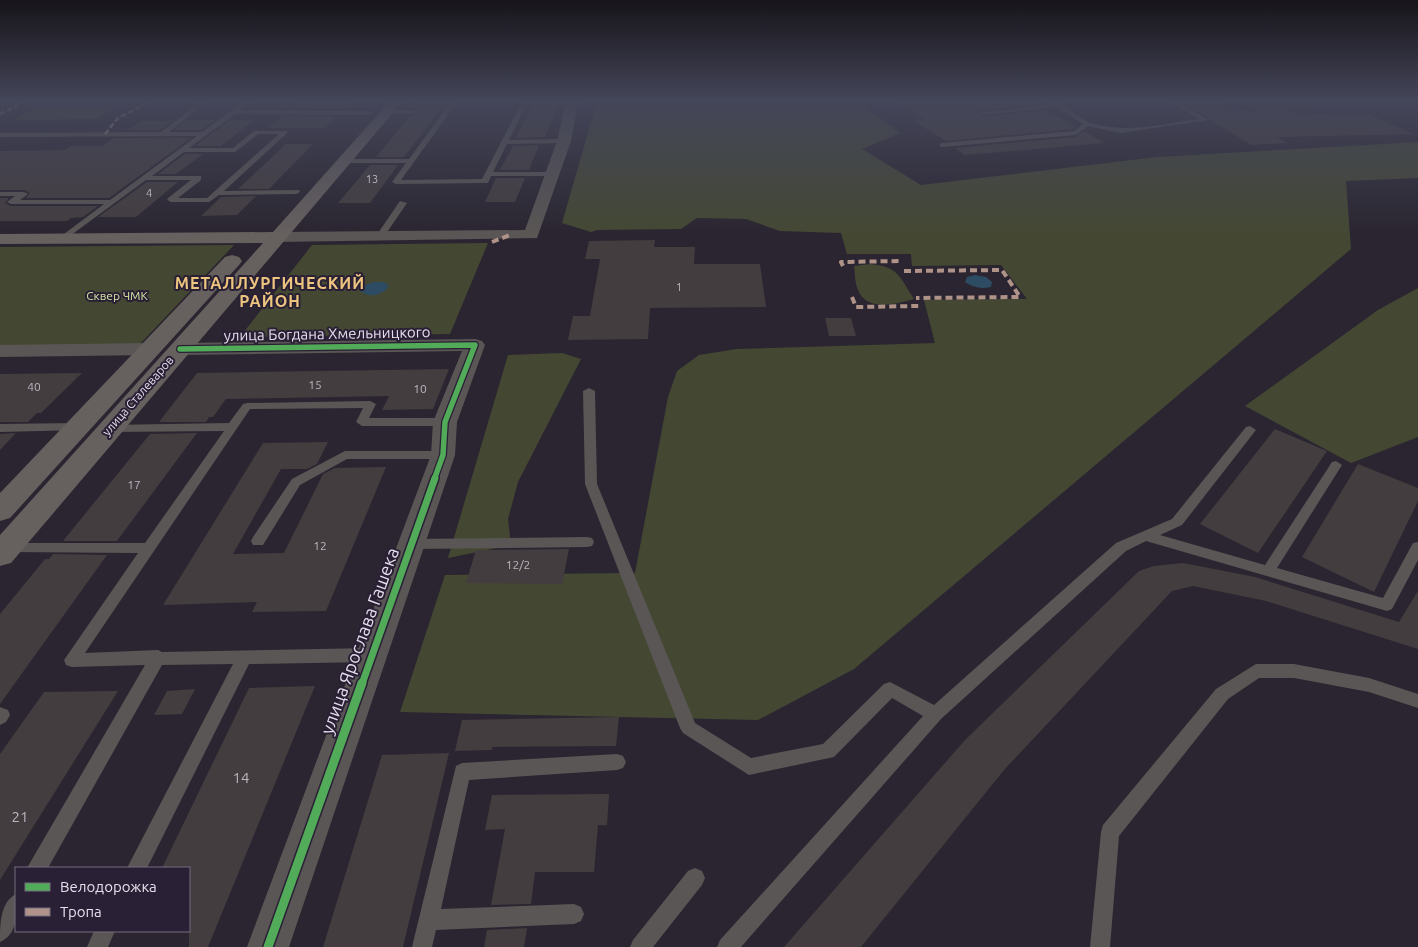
<svg xmlns="http://www.w3.org/2000/svg" width="1418" height="947" viewBox="0 0 1418 947" font-family="Ubuntu,sans-serif">
	<style>
		.green { fill: #444833 }
		.water { fill: #2d4c63 }
		.building { fill: #433d3f }
		.lines { fill: none; stroke-linecap: round; stroke-linejoin: round }
		.lane { fill: #5a5655; fill-rule: evenodd }
		.street { fill: #5a5655; fill-rule: evenodd }
		.secondary { fill: #66605f; fill-rule: evenodd }
		.quiet-far1 { stroke: #af9288; stroke-width: 2.5; stroke-dasharray: 5.5 2.5; stroke-linecap: butt }
		.quiet { stroke: #af9288; stroke-width: 4; stroke-dasharray: 7 4; stroke-linecap: butt }
		.cycleway-far2-casing { stroke: #2a2035; stroke-width: 8 }
		.cycleway-far1-casing { stroke: #2a2035; stroke-width: 10 }
		.cycleway-casing { stroke: #2a2035; stroke-width: 12 }
		.cycleway-far2 { stroke: #51ab58; stroke-width: 5.5 }
		.cycleway-far1 { stroke: #51ab58; stroke-width: 7 }
		.cycleway { stroke: #51ab58; stroke-width: 9 }
		.labels { text-anchor: middle; stroke-width: 4; stroke-linejoin: round; paint-order: stroke }
		.far-number-label { font-size: 11px; fill: #bcb6c1 }
		.far-park-label { font-size: 12px; fill: #d7e5a3; stroke: #2a2035 }
		.number-label { font-size: 12px; fill: #bcb6c1 }
		.far-street-label { font-size: 12px; fill: #e5deec; stroke: #2a2035 }
		.street-label { font-size: 15px; fill: #e5deec; stroke: #2a2035 }
		.near-number-label { font-size: 15px; fill: #bcb6c1 }
		.far-district-label { font-size: 16px; font-weight: bold; letter-spacing: 1px; fill: #edc57f; stroke: #2a2035 }
		.near-street-label { font-size: 18px; fill: #e5deec; stroke: #2a2035 }
	</style>
	<rect width="100%" height="100%" fill="#2a2530"/>
	<!-- green -->
	<path class="green" d="M597,102H858L900,133L862,149L921,185L1157,157L1418,142V178L1346,181L1351,249L854,669L758,720L400,712L445,575L635,573L668,397L677,371L699,355L737,349L935,343L924,300L1027,299L1001,265L912,266L911,254H847L841,233L780,231L746,219L697,218L681,229L597,230L591,232L562,223Z
		M1233,102H1330C1301,109 1261,114 1233,102Z
		M45,107H109L113,108L100,117L92,119L15,120L31,110Z
		M488,243L450,334L240,337L312,245Z
		M234,245L139,345L0,346V247Z
		M870,264C899,267 899,276 914,299C897,304 866,312 858,290C855,283 855,274 854,266Z
		M1418,288V437L1351,463L1245,406L1378,310Z
		M562,353L581,359L518,482L508,519L511,545L448,558L508,355Z"/>
	<!-- water -->
	<path class="water" d="M975,275L986,277L992,282L991,287C981,289 974,288 965,282L967,277Z
		M373,282H384L389,286C382,296 369,298 360,291L363,286Z"/>
	<!-- building -->
	<path class="building" d="M300,102H351L344,109H292Z
		M421,102H446L404,157H376L410,116L417,114L415,109Z
		M534,102H559L545,137L516,138Z
		M900,102H1031L1035,104L979,111L977,113L982,117L1045,110L1076,127L1073,129L946,141L913,121L924,120Z
		M1183,102H1215L1230,111L1289,110L1298,115L1326,114L1331,116L1370,115L1413,134L1277,137L1288,143L1251,145Z
		M283,116L336,117L324,128H269Z
		M187,120H215L201,130H174Z
		M230,120H254L221,146H195Z
		M142,121H173L160,130H127Z
		M1084,131L1105,143L965,155L955,148L1076,137Z
		M114,138H191L109,198H26L30,193L25,190H0V151L65,150L71,146H102Z
		M286,144H313L269,189H238Z
		M539,145L529,170H500L513,146Z
		M185,154H203L176,174H158Z
		M370,165H398L370,203H338Z
		M496,178H525L515,202H485Z
		M147,182H178L136,217H98Z
		M256,196L237,215L201,216L221,197Z
		M0,198H9L5,203L11,206H98L83,217L71,218L67,221H0Z
		M655,240L654,247H695L694,264H760L766,307L650,308L648,339L568,340L573,316H590L600,259H585L589,241Z
		M825,318H851L856,336H829Z
		M449,369L433,409L382,410L389,396L226,399L213,417H209L206,422H159L197,373Z
		M82,373L41,413H37L28,422H0V374Z
		M1275,429L1327,451L1258,553L1200,524Z
		M16,433L0,450V434Z
		M197,433L117,541H63L150,434Z
		M328,442L317,464L307,469H281L233,554L284,553L323,474L335,468L386,467L326,611L252,612L257,602L163,605L263,443Z
		M1358,464L1418,488V501L1374,592L1302,557Z
		M569,549L562,584L466,583L476,550Z
		M53,554L107,555L0,704V614L45,559H49Z
		M1183,563L1255,577L1399,622L1418,591V649L1266,601L1193,586L1172,591L1004,770L861,947H784L965,740L1139,571L1154,566Z
		M315,686L208,947H189V868H162L249,688Z
		M195,689L182,714L154,715L167,691Z
		M118,691L0,880V754L44,692Z
		M619,717L616,746L492,747V750L455,751L462,720Z
		M449,753L403,947H323L382,755Z
		M609,794L607,825H598L594,872H535L531,904L491,905L505,829L485,830L492,795Z
		M527,928L524,947H484L487,930Z"/>
	<g class="lines">
		<!-- lane -->
		<path class="lane" d="M200,102H207L169,132H202L243,102H250L240,110L370,111L373,113L370,115L235,114L189,148H233L254,131H287V133L224,191L299,190L300,192L296,194L219,195L209,202H171L167,200L168,198L191,180H146L63,241L59,239L60,237L104,204H11L7,202L15,196H0V192H24L28,194L20,200H110L197,136L0,137V133L161,132ZM258,134H279L207,198H178L201,180V176H152L184,152H235Z
			M451,102H457L401,180L482,179L522,102H528L509,140L564,139L567,141L564,143L507,144L493,172H553L557,174L553,176H491L488,183H485L396,184L392,182L406,163H344L341,161L344,159H409Z
			M1050,102C1066,102 1076,118 1091,123C1126,134 1163,124 1199,119L1171,102H1179L1208,120L1120,133L1088,126L1076,135L942,147L939,145L942,143L1074,131L1083,124L1057,107L982,115L979,113L1052,104Z
			M387,110H413L416,112L413,114L385,113Z
			M400,201L407,203L383,238H377L376,236Z
			M589,388L595,391L597,484L695,723L751,758L823,744L884,684L890,682L934,705L1116,543L1172,519L1246,427L1250,426L1256,430L1182,525L1160,535L1265,565L1332,462L1336,461L1342,465L1277,568L1383,598L1413,543L1418,542V560L1392,609L1387,611L1146,541L1126,551L941,719L741,947H717L720,940L923,716L892,698L834,757L749,775L683,733L680,728L585,484L583,391Z
			M370,401L376,404L369,418H445L451,422L445,426H362L356,422L363,408L250,409L85,653L158,650L162,652L371,648L377,650L379,655L377,660L371,662L249,664L147,868H127L233,664L162,665L48,868H27L145,665L72,667L66,665L64,660L138,553L8,552L3,551L1,547L3,543H145L224,431L111,432L105,428L107,425L229,423L243,404L247,403Z
			M77,423L83,427L81,430L0,432V424Z
			M345,451H443L449,455L443,459H347L300,485L263,545H253L251,541L253,537L292,479Z
			M587,537L592,538L594,542L592,546L587,547L411,549L406,548L404,544L406,540L411,539Z
			M1256,664H1294L1369,678L1418,694V708L1369,692L1294,678H1259L1228,699L1119,836L1110,947H1090L1101,832L1103,825L1216,689Z
			M0,707L8,710L10,715L6,722L0,725Z
			M617,754L623,756L626,762L623,768L617,770L469,780L441,909L574,904L581,907L584,914L581,921L574,924L436,930L432,947H412L456,766L462,763Z
			M695,868L702,871L705,878L702,885L653,947H630L633,940L688,871Z
			M16,894C17,911 19,934 0,942C0,925 0,902 16,894Z
			M94,931H115L108,947H87Z"/>
		<!-- street -->
		<path class="street" d="M566,102H578L571,141L537,238L278,242L272,241L270,237L272,233L278,232L525,230L557,141Z
			M475,339L482,341L485,345L457,422L455,455L289,947H247L431,455L433,422L462,351L180,355L173,353L170,349L173,345L180,343Z
			M150,343L157,345L160,349L157,353L150,355L0,357V345Z"/>
		<!-- secondary -->
		<path class="secondary" d="M389,102H402L11,563L0,566V535L263,243L0,244V234L273,232Z
			M232,255L239,257L242,261L239,265L10,518L0,521V493L225,257Z"/>
		<!-- quiet-far1 -->
		<path class="quiet-far1" d="M0,114L17,106L18,102
			M105,134L118,118L150,102"/>
		<!-- quiet -->
		<path class="quiet" d="M492,242L510,235
			M843,266L841,262L900,261
			M904,271L1002,270L1020,297L916,298
			M852,297L856,307L919,306"/>
		<!-- cycleway-far2 casing -->
		<g class="cycleway-far2-casing">
			<path id="cycleway-far2" d="M180,349L475,345L445,422L443,455L434,480"/>
		</g>
		<!-- cycleway-far1 casing -->
		<g class="cycleway-far1-casing">
			<path id="cycleway-far1" d="M362,684L435,478"/>
		</g>
		<!-- cycleway casing -->
		<g class="cycleway-casing">
			<path id="cycleway" d="M268,947L362,683"/>
		</g>
		<!-- cycleway-far2 -->
		<use href="#cycleway-far2" class="cycleway-far2"/>
		<!-- cycleway-far1 -->
		<use href="#cycleway-far1" class="cycleway-far1"/>
		<!-- cycleway -->
		<use href="#cycleway" class="cycleway"/>
	</g>
	<!-- sky -->
	<linearGradient id="sky" x2="0" y2="1"><stop stop-color="#17141a"/><stop offset="0.43" stop-color="#444659"/><stop offset="1" stop-color="#444659" stop-opacity="0"/></linearGradient>
	<rect width="1418" height="235" fill="url(#sky)"/>
	<g class="labels">
		<!-- far-number labels -->
		<g class="far-number-label">
			<text x="372" y="183">13</text>
			<text x="149" y="197">4</text>
			<text x="679" y="291">1</text>
		</g>
		<!-- far-park labels -->
		<g class="far-park-label">
			<text x="117" y="300">Сквер ЧМК</text>
		</g>
		<!-- number labels -->
		<g class="number-label">
			<text x="315" y="389">15</text>
			<text x="34" y="391">40</text>
			<text x="420" y="393">10</text>
			<text x="134" y="489">17</text>
			<text x="320" y="550">12</text>
			<text x="518" y="569">12/2</text>
		</g>
		<!-- far-street labels -->
		<g class="far-street-label">
			<text transform="translate(138 396) rotate(-49)" y="4">улица Сталеваров</text>
		</g>
		<!-- street labels -->
		<g class="street-label">
			<text transform="translate(327 334) rotate(-1)" y="5">улица Богдана Хмельницкого</text>
		</g>
		<!-- near-number labels -->
		<g class="near-number-label">
			<text x="241" y="783">14</text>
			<text x="20" y="822">21</text>
		</g>
		<!-- far-district labels -->
		<g class="far-district-label">
			<text x="270" y="289">МЕТАЛЛУРГИЧЕСКИЙ<tspan x="270" dy="18">РАЙОН</tspan></text>
		</g>
		<!-- near-street labels -->
		<g class="near-street-label">
			<text transform="translate(360 641) rotate(-70)" y="6">улица Ярослава Гашека</text>
		</g>
	</g>
	<!-- legend -->
	<rect x="15" y="867" width="175" height="65" fill="#2a2035" stroke="#756c7e"/>
	<rect x="25" y="883" width="25" height="8" fill="#51ab58" stroke="#756c7e"/>
	<text x="60" y="892" font-size="15" fill="#e5deec">Велодорожка</text>
	<rect x="25" y="908" width="25" height="8" fill="#af9288" stroke="#756c7e"/>
	<text x="60" y="917" font-size="15" fill="#e5deec">Тропа</text>
</svg>
